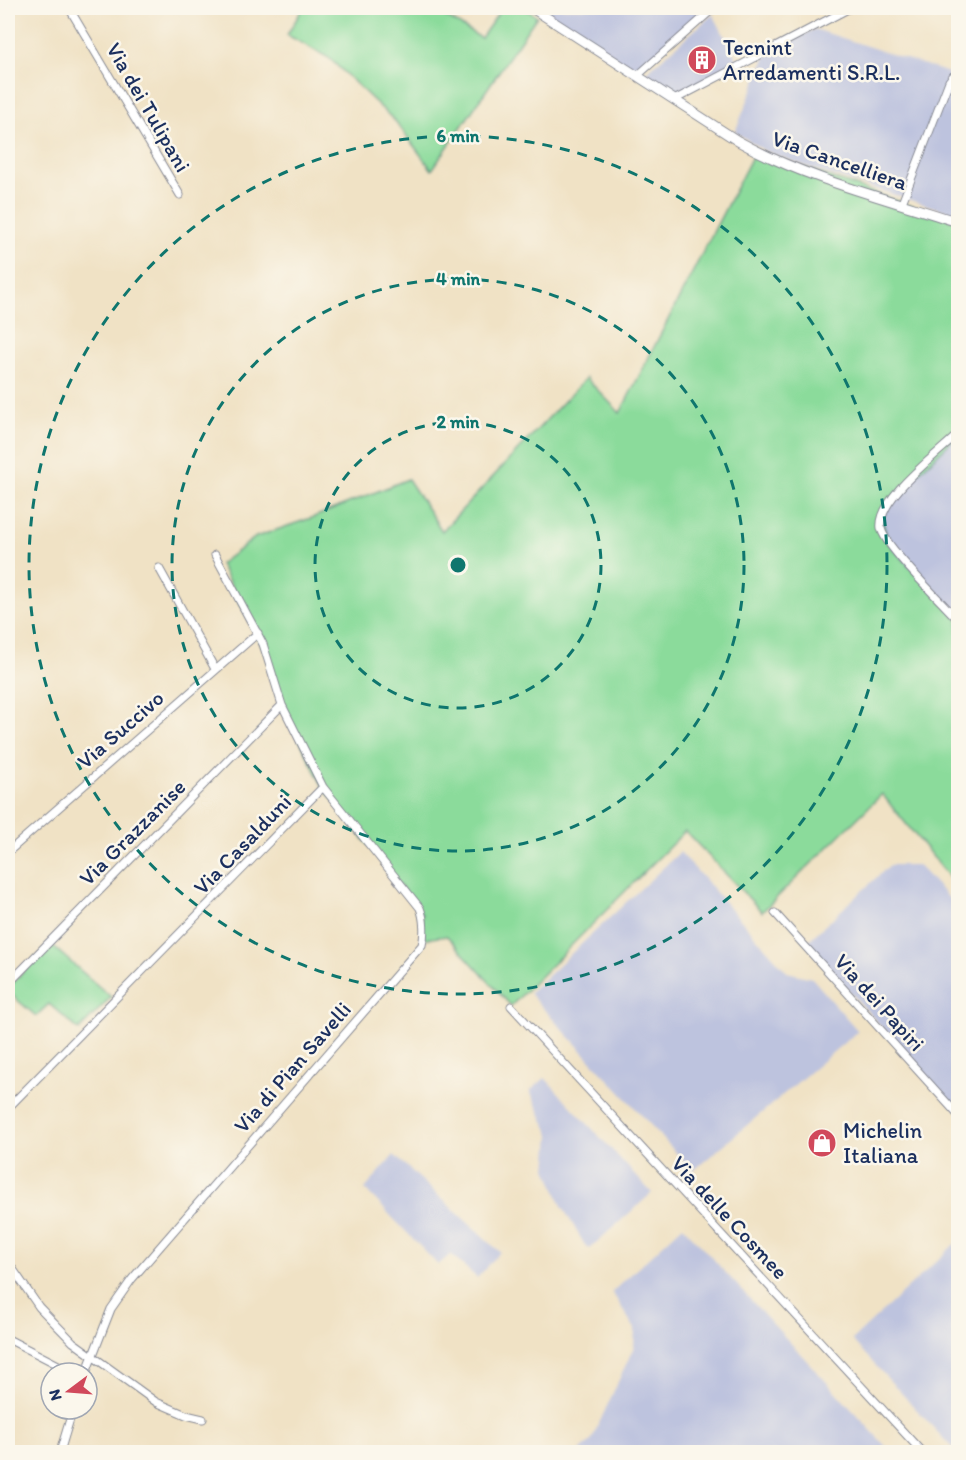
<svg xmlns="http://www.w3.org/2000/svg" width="966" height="1460" viewBox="0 0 966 1460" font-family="Itim,sans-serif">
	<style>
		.industrial { fill: #bdc3de }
		.green { fill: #8bdb9b; stroke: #53857c; stroke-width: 1.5 }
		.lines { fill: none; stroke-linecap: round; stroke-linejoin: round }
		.street-casing { stroke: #868892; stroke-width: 9 }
		.secondary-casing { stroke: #868892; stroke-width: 11 }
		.street { stroke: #fff; stroke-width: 7 }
		.secondary { stroke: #fff; stroke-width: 9 }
		.ring { fill: none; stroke: #0f766e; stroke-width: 3; stroke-dasharray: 10 8 }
		.labels { text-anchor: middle; stroke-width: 5; stroke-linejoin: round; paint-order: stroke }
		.poi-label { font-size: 22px; fill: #1b2f5e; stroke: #fbf7ec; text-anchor: start }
		.street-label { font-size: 22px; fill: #1b2f5e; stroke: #fbf7ec }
		.centre { fill: #0f766e; stroke: #fbf7ec; stroke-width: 3 }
		.ring-label { font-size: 18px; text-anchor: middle; font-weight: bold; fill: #0f766e; stroke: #fbf7ec; stroke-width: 5; stroke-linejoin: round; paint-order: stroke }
	</style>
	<rect width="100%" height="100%" fill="#fbf7ec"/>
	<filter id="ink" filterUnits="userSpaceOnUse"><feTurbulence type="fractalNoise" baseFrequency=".0167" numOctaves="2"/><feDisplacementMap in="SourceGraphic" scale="12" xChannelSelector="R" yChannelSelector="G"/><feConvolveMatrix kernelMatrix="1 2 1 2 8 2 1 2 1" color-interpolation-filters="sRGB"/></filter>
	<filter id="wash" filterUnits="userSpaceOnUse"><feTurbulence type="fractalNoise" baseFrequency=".008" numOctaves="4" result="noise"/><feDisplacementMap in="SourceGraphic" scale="24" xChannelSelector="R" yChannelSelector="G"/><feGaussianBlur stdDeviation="1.35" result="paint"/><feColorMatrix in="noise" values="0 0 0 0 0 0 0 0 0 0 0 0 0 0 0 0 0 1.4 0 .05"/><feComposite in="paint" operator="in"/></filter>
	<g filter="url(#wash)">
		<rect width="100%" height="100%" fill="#f0e2c5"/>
		<!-- industrial -->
		<path class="industrial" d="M539,8H708L637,72Z
			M713,14L739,63L675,96L643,75Z
			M815,29L958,76V215L822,172L765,151L735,132L767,53Z
			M958,435V619L888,543L882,518L892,498Z
			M680,852L787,972L812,978L858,1031L693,1171L529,993Z
			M890,865H918L958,908V1112L806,943Z
			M545,1078L652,1193L590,1248L586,1247L562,1206L547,1169L550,1135L530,1091Z
			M394,1155L500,1252L477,1278L451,1254L438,1265L365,1189Z
			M683,1226L748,1297L891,1452H579L591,1441L634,1347L635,1329L612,1292Z
			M958,1241V1452H956L852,1340Z"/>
		<!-- green -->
		<path class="green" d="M303,8H432L481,38L502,8H523L537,16L432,170L396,122L329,58L287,35Z
			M755,151L958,222V435L892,498L882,518L888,543L958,619V888L882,794L762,912L685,831L511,1006L447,936L423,939L422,914L323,787L282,705L267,655L220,564L256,537L314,517L408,479L442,531L586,378L620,413Z
			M50,944L111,997L79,1030L49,1004L36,1016L8,992V988Z"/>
	</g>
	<g filter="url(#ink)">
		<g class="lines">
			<!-- street casing -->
			<g class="street-casing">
				<path id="street" d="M69,8L180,195
					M637,76L714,8
					M674,100L850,8
					M902,203L949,81L953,76L958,74
					M958,434C938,454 877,498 881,528C884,546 943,603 958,620
					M159,568L215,669
					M8,852L258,633
					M775,913L958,1115
					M8,984L282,705
					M511,1006L922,1452
					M8,1108L323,787L282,705L263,644L215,555
					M8,1262L39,1307L73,1342L156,1402L186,1415L203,1419
					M8,1339L74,1373
					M86,1373L111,1309L132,1279L422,945C425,934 424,918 420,908L323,787
					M60,1452L73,1409"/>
			</g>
			<!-- secondary casing -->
			<g class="secondary-casing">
				<path id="secondary" d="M532,8L738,141C806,179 885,198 958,222"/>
			</g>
			<!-- street -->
			<use href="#street" class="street"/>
			<!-- secondary -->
			<use href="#secondary" class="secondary"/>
		</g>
	</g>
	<!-- distance rings -->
	<g class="ring">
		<circle cx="458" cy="565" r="143"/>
		<circle cx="458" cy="565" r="286"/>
		<circle cx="458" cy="565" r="429"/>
	</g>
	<!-- icons -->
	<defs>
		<g id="building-disc" transform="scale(1.5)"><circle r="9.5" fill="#d1495b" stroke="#fbf7ec"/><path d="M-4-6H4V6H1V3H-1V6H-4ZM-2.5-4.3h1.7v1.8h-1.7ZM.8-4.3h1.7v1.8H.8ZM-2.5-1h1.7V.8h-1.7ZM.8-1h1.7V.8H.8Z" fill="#fff"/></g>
		<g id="shop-disc" transform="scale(1.5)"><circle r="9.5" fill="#d1495b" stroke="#fbf7ec"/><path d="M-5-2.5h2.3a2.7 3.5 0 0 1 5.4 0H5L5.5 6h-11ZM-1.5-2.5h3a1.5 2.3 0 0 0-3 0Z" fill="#fff"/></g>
	</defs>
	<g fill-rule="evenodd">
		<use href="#building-disc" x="702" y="60"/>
		<use href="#shop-disc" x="822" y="1143"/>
	</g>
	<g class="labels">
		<!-- poi labels -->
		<g class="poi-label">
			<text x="723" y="55">Tecnint<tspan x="723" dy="25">Arredamenti S.R.L.</tspan></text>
			<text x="843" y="1138">Michelin<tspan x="843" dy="25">Italiana</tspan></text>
		</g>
		<!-- street labels -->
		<g class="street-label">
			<text transform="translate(149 107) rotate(60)" y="8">Via dei Tulipani</text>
			<text transform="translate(840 160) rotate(19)" y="8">Via Cancelliera</text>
			<text transform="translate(120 729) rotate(-41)" y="8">Via Succivo</text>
			<text transform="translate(132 832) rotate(-45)" y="8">Via Grazzanise</text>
			<text transform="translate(242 844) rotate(-46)" y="8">Via Casalduni</text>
			<text transform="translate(880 1002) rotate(48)" y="8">Via dei Papiri</text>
			<text transform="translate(292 1067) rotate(-49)" y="8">Via di Pian Savelli</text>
			<text transform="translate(730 1217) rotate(47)" y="8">Via delle Cosmee</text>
		</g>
	</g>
	<circle cx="458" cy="565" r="9" class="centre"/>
	<g class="ring-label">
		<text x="458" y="142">6 min</text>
		<text x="458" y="285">4 min</text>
		<text x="458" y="428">2 min</text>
	</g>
	<!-- margin -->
	<rect width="966" height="1460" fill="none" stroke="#fbf7ec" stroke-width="30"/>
	<!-- north arrow -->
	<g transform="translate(69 1391) rotate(254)"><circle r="28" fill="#fbf7ec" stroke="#a1a7b3" stroke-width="1.5"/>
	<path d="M0-4.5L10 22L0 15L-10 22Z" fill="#d1495b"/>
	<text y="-9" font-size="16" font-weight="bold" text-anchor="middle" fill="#1b2f5e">N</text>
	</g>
</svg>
